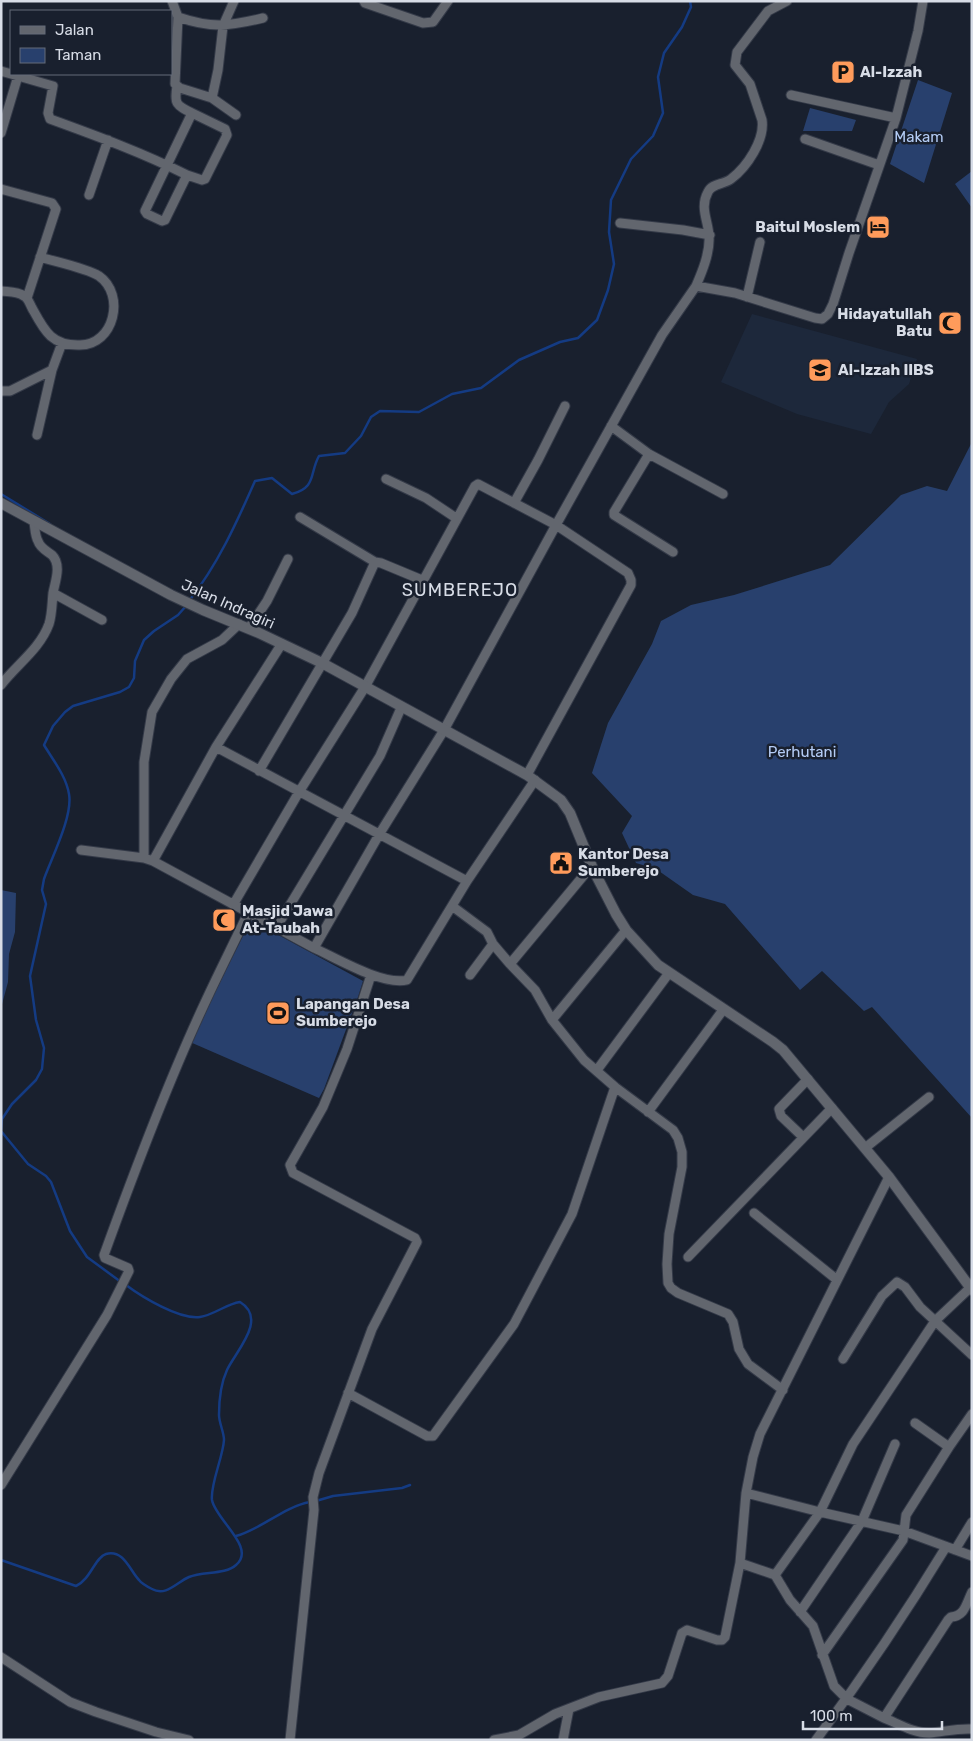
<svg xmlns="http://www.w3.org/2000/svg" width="973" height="1741" viewBox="0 0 973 1741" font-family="Rubik,sans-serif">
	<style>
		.built { fill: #1d283b }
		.green { fill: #28406d }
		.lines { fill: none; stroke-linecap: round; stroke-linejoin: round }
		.stream { stroke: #143b83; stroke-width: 2.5 }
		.minor-casing { stroke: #343a48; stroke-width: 11 }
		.tertiary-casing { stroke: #343a48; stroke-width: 12 }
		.minor { stroke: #62666e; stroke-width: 9 }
		.tertiary { stroke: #62666e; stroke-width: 10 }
		.labels { text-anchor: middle; stroke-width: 5; stroke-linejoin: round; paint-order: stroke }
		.poi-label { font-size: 15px; font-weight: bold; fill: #d7dce6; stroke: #19202e; text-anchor: start }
		.park-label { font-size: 15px; fill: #b4ccf5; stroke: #19202e }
		.street-label { font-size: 15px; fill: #d7dce6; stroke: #19202e }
		.quarter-label { font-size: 18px; letter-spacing: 1px; fill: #d7dce6; stroke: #19202e }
	</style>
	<rect width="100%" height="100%" fill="#19202e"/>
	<!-- built -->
	<path class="built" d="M752,314L917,359L909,384L889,402L871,434L797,414L721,382Z"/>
	<!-- green -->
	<path class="green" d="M918,80L952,93L924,183L890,164Z
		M810,108L856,120L852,131H803Z
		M972,171V208L955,184Z
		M972,442V1118L872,1007L864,1011L822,971L800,990L725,904L693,895L656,869L636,863L622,833L632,816L592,773L608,723L652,644L661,621L691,605L734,595L830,565L901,495L927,486L947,491Z
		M1,890L16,893L15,932L9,954L8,982L1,1008Z
		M251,920L363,981L358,997L324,1089L319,1098L190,1042Z"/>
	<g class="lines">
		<!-- stream -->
		<path class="stream" d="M1,494L50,524
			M189,601C218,564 236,524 255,481L272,478L292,494C317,487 309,474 319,456L345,453L361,436L371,417L380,411L419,412L452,394L481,388L519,360L560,342L578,338L597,320L608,290L614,264L609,232L611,200L631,159L653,136L663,113L658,77L664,53L682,27L691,7L690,1
			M121,1282L87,1257L70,1231L51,1182L46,1176L28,1164L1,1131L2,1119L12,1104L36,1080L42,1069L44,1048L36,1020L30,976L46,904L42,890L44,879C52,857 73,816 69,794C66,776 53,760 44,745L53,726L65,712L73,706L120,692L129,687L134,678L135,661L144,640L154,631L178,615L186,606
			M316,1501L333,1496L402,1488L410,1485
			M236,1536C262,1529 283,1507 310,1502
			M1,1560L76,1586C91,1579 95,1557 106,1554C124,1549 130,1571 139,1580C142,1584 148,1587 152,1589C166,1597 177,1582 189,1577C203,1571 225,1575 236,1565C257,1548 215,1519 212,1500C210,1485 223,1457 224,1440C224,1432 219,1423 219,1415C219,1400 221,1383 227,1370C236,1351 268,1319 240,1302C226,1304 214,1315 200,1317C180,1320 142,1297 126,1285"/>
		<!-- minor casing -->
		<g class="minor-casing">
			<path id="minor" d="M172,1L178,17L175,84L180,88L212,98L236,115
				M364,1L365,3L423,23L433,22L448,1
				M178,17C213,29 229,26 263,18
				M1,71L53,86L48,113L50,119C97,136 143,153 187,175
				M177,86C174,104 176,105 192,113
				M791,95L896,118
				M212,98L218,70L223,26L234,1
				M192,113L225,129L227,135L205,179L202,180L187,175L165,220L162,221L147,214L145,211Z
				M1,133L18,76
				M805,139L879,165
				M1,189L52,203L56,209L27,298
				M89,195L108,140
				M620,223L683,230L710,235
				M696,286C702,272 710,253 709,237C709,222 699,208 708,192C712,183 723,185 731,179C747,167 765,140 762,120L750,84L735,65L737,52L768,11L787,1
				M1,291C9,292 17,291 24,296C28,298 30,304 32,308C44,330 51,346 80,345C114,345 126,295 99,276C86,268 56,262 40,257
				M747,297L760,242
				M1,391H10L52,370L62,343
				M611,426L649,454L723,494
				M37,435L52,370
				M649,454L614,512V515L673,552
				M386,479L426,498L456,518
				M514,503L538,460L565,406
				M300,517L375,562
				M34,522C35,528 35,536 38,541C40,548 47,551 52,555C62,565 55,582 53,593L102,620
				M249,628L267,601L288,559
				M1,685C16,665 40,649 49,624C52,615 52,603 53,593
				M216,747L467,881
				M259,771L352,613L375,562L381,563L422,580
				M81,850L144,858L153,861L314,948L380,833L444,730L556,525L662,335L696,286L735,293L815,318L822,319L828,314L833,304L849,253L896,118L918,31L923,1
				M144,858V762L152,712L171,679L187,659L222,640L239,624
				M153,861L216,747L281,645
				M233,905L299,792L365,687L475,486L478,484L556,525L628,573L631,580V585L527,775
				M452,906L487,932L493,944L510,964L584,875
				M276,928L380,756L401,708
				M314,948C336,958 383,986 407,980L467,881L535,780
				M510,964L535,990L552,1020L584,1060L615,1087L673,1130L678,1138L682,1152V1167L669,1234L667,1264L668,1283L671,1288L678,1293L728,1314L733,1322L739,1349L748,1364L783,1390
				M470,975L493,944
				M552,1020L626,930
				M597,1070L669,973
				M648,1112L723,1010
				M803,1137L781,1116L779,1109L808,1079
				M865,1148L929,1097
				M754,1213L836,1279
				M688,1257L832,1108
				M843,1359L882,1296L897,1282L905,1287L920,1307L972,1355
				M348,1393L427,1436H433L514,1324L572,1214L615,1087
				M915,1423L949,1447
				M1,1485L107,1315L129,1271L128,1268L105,1258L104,1255C134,1172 165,1089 202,1009C217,976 233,945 248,913
				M746,1493L820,1512L904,1531L972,1556
				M955,1550L972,1522
				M740,1563L775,1575L790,1600L813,1626L834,1686L847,1699L884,1718L948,1620L951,1617C965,1616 966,1604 972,1592
				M775,1575L820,1512L853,1444L935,1321L970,1288
				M800,1612L862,1521L895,1444
				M822,1655L903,1540L906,1515L949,1447L972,1414
				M1,1657L70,1702L96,1712L156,1732L189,1740
				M884,1718C897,1723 913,1733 929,1733C943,1732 957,1728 972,1729
				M290,1740L314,1510L313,1497L319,1473L372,1329L417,1242L415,1238L293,1173L290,1165L323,1107L347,1049L371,975
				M494,1740L519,1735L555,1714L599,1697L662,1683L668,1676L682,1633L687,1630L717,1640H722L725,1637L740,1563L746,1493L753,1457L760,1434L889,1177
				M563,1740L569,1709
				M816,1740C862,1678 906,1613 946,1547"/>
		</g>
		<!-- tertiary casing -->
		<g class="tertiary-casing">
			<path id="tertiary" d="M1,503L171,595L203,610L259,633L322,663L527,775L561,800L570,813L593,869L616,914L626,930L658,965L773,1042L783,1050L889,1177L972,1290"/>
		</g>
		<!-- minor -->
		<use href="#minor" class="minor"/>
		<!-- tertiary -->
		<use href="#tertiary" class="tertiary"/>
	</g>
	<!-- icons -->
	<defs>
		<g id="parking-square" transform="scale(1.25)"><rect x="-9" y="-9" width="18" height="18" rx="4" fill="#ff9b5b" stroke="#19202e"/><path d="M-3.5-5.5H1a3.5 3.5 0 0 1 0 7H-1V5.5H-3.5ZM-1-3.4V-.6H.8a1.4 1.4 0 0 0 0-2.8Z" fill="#111"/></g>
		<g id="hotel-square" transform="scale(1.25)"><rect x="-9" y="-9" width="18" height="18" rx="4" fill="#ff9b5b" stroke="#19202e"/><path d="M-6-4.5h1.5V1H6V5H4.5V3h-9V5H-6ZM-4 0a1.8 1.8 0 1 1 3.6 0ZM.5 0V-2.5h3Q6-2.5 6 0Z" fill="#111"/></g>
		<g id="mosque-square" transform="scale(1.25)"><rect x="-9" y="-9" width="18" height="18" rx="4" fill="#ff9b5b" stroke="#19202e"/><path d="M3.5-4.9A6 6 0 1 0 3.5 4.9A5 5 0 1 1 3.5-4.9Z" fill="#111"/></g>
		<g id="school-square" transform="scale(1.25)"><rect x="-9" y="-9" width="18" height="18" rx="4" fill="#ff9b5b" stroke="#19202e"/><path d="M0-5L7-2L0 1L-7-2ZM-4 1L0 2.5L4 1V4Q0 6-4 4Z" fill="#111"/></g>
		<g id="civic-square" transform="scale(1.25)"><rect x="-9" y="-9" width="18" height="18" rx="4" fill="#ff9b5b" stroke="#19202e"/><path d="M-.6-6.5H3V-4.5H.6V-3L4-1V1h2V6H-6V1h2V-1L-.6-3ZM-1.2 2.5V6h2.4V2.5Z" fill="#111"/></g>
		<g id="stadium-square" transform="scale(1.25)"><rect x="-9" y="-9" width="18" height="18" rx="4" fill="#ff9b5b" stroke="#19202e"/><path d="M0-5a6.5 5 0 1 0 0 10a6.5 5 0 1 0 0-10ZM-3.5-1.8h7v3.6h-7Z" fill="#111"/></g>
	</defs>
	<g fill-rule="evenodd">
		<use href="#parking-square" x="843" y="72"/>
		<use href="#hotel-square" x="878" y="227"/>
		<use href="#mosque-square" x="950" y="323"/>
		<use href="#school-square" x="820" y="370"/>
		<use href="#civic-square" x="561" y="863"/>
		<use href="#mosque-square" x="224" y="920"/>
		<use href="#stadium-square" x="278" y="1013"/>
	</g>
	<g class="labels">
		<!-- poi labels -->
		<g class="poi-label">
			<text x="860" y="77">Al-Izzah</text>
			<text x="860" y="232" text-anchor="end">Baitul Moslem</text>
			<text x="932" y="319" text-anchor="end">Hidayatullah<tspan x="932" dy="17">Batu</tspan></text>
			<text x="838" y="375">Al-Izzah IIBS</text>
			<text x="578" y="859">Kantor Desa<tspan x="578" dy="17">Sumberejo</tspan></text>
			<text x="242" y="916">Masjid Jawa<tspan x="242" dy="17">At-Taubah</tspan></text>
			<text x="296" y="1009">Lapangan Desa<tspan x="296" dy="17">Sumberejo</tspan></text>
		</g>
		<!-- park labels -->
		<g class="park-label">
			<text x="919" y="142">Makam</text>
			<text x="802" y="757">Perhutani</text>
		</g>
		<!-- street labels -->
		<g class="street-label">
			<text transform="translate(228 604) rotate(24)" y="5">Jalan Indragiri</text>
		</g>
		<!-- quarter labels -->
		<g class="quarter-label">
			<text x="460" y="596">SUMBEREJO</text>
		</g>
	</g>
	<!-- border -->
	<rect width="973" height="1741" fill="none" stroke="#d7dce6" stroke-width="5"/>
	<!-- legend -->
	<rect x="10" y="10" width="162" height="65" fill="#19202e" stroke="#656b78"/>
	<rect x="20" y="26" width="25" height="8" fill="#62666e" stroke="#656b78"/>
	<text x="55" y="35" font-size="15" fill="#d7dce6">Jalan</text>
	<rect x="20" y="48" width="25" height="15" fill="#28406d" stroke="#656b78"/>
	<text x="55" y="60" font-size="15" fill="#d7dce6">Taman</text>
	<!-- scale -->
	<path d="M803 1721v8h139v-8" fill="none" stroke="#d7dce6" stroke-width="2.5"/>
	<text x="810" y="1721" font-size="15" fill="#d7dce6" stroke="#19202e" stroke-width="4" paint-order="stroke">100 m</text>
</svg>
